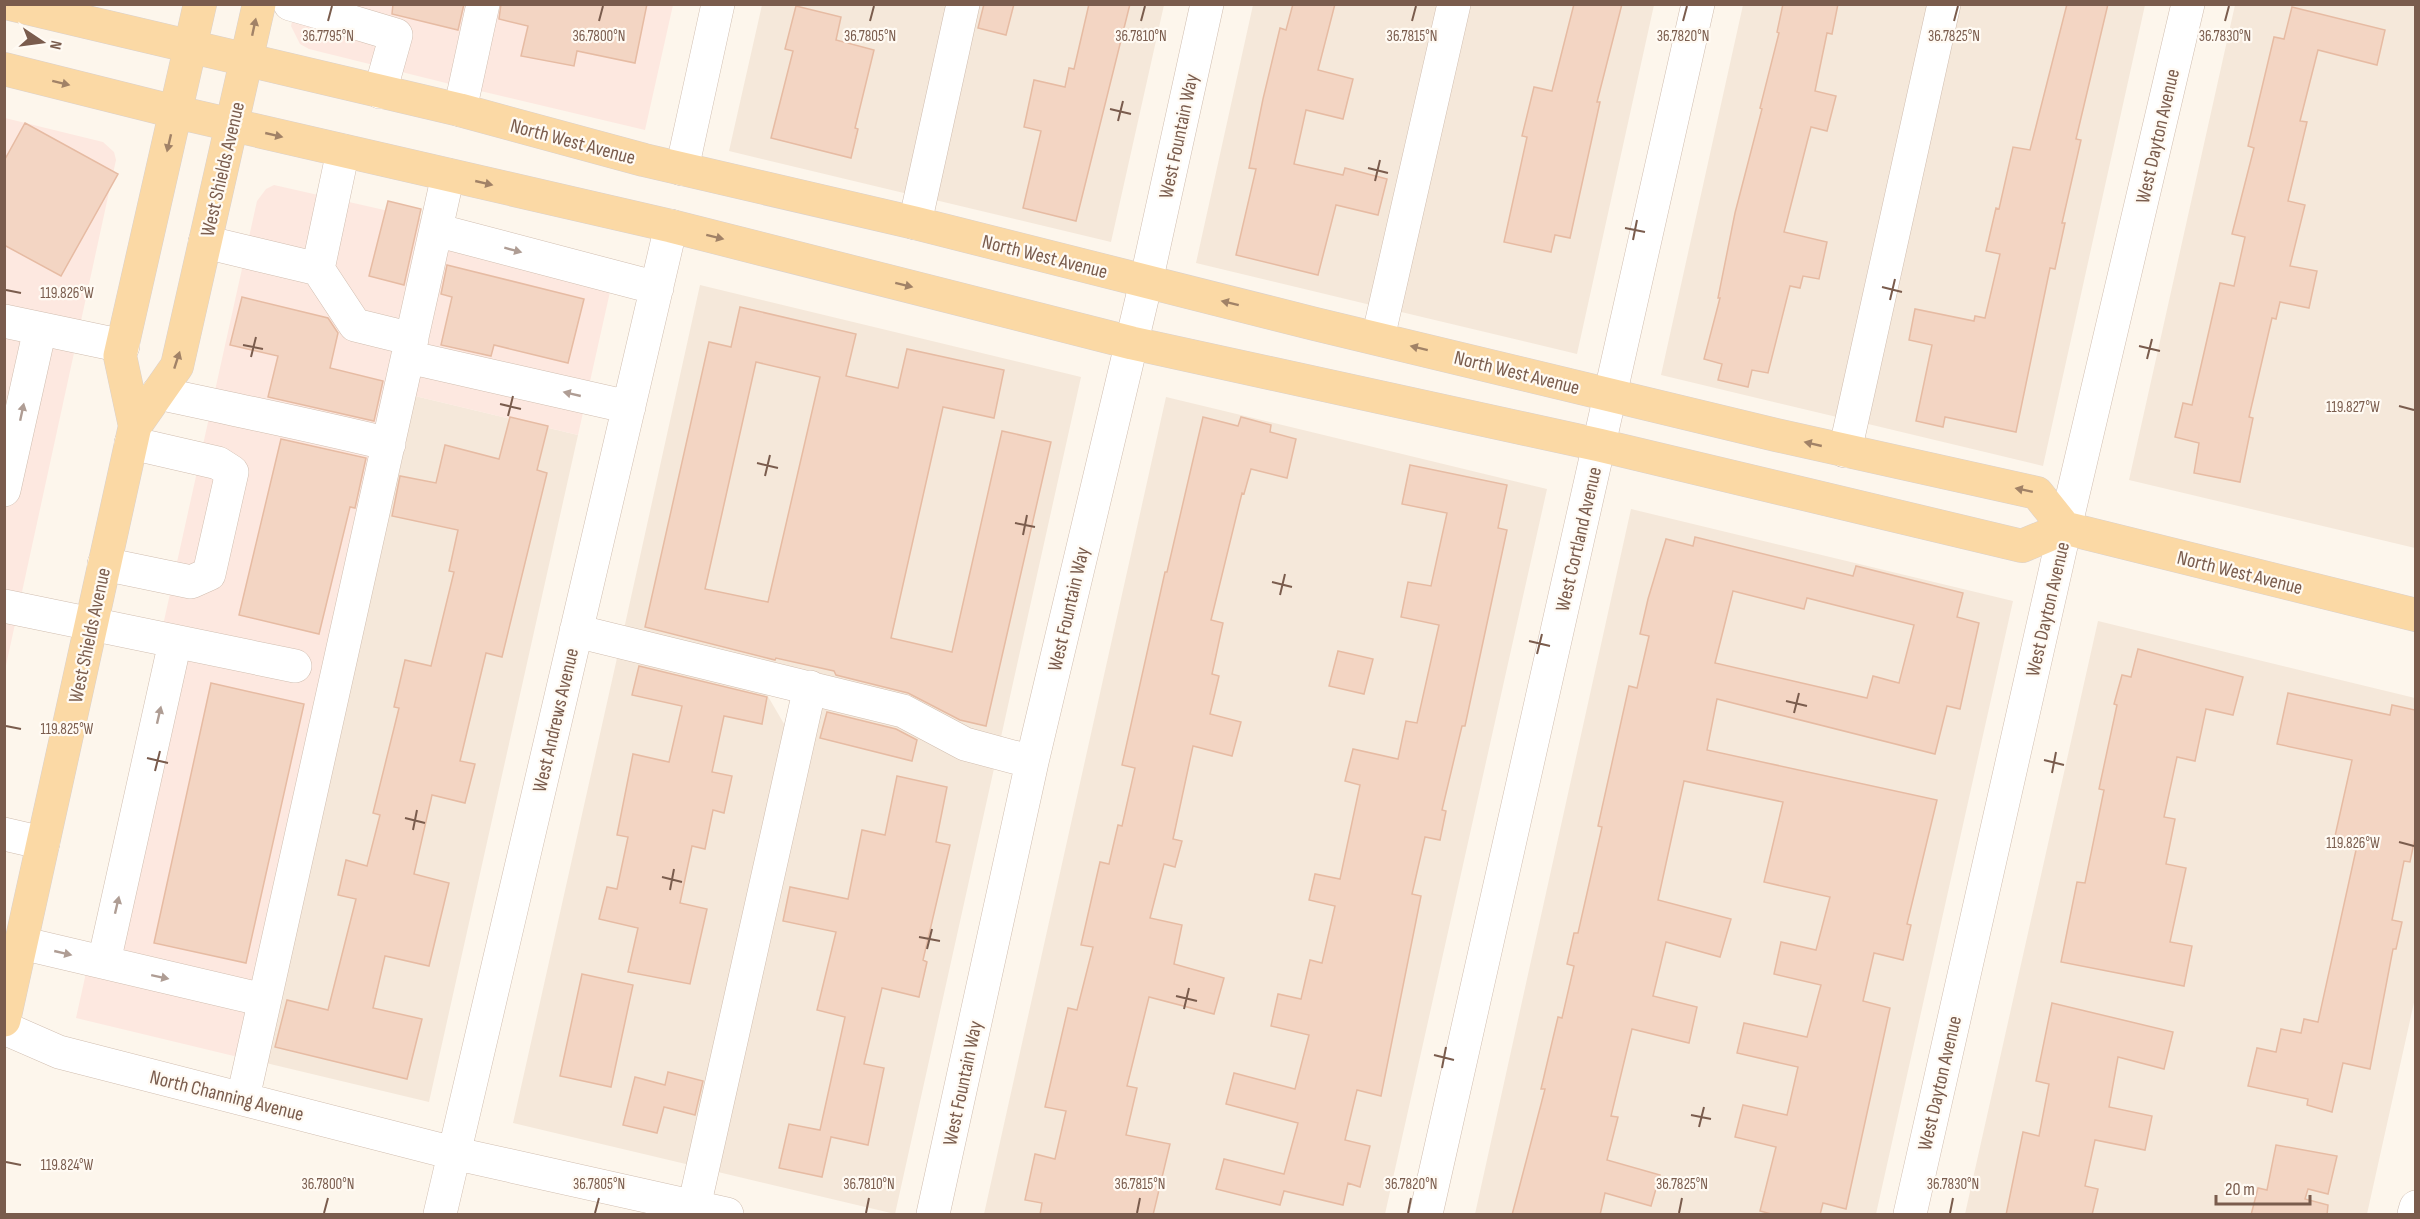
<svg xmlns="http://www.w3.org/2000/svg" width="2420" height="1219" viewBox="0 0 2420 1219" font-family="'Sofia Sans Condensed',sans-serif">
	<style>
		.residential { fill: #f5e8da }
		.commercial { fill: #fde8e0 }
		.building { fill: #f3d5c3; stroke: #e6bba3; stroke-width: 1.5; fill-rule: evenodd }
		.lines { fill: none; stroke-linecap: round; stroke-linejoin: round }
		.minor-casing { stroke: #d1beb0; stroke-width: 34 }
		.major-casing { stroke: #dad1cd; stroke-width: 34 }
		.minor { stroke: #fff; stroke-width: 33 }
		.major { stroke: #fbd9a5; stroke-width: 33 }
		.oneway { fill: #a18267 }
		.oneway2 { fill: #af9d94 }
		.ticks { fill: none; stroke: #7a5c4d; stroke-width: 2 }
		.labels { text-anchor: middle; stroke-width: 4.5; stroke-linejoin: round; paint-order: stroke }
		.street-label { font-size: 20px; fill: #7a5c4d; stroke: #fffaf3 }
		.ticks-label { font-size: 15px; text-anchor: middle; fill: #7a5c4d; stroke: #fffaf3; stroke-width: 4.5; stroke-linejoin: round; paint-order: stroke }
	</style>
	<rect width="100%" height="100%" fill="#fdf6ec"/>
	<!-- residential -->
	<path class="residential" d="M762,5H951L908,194L729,151Z
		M974,5H1164L1111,242L931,199Z
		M1253,5H1442L1375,306L1196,263Z
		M1466,5H1654L1577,354L1397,311Z
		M1743,5H1933L1841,418L1661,375Z
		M1956,5H2145L2043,466L1864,423Z
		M2235,5H2415V548L2129,480Z
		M700,285L1081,377L895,1214L718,1172L811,753L784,668L624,629Z
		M415,396L578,435L429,1102L266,1063Z
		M1166,397L1547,489L1385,1214H984Z
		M1631,509L2013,601L1876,1214H1475Z
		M2098,621L2415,698V998L2367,1214H1965Z
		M617,658L766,693L787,729L690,1165L513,1123Z"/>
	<!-- commercial -->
	<path class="commercial" d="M295,5H467L450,84L309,49L300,44L291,26Z
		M491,5H673L645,130L472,89Z
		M5,118L103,142L114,152L116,160L5,670Z
		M274,185L424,219L238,1057L76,1018L257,201L266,189Z
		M452,226L616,265L578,435L415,396Z"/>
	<!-- building -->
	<path class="building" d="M393,4H464L458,30L392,14Z
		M501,4H647L635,63L577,51L574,66L521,56L528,26L499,19Z
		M984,4H1014L1006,35L978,28Z
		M1089,4H1130L1076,221L1023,208L1041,131L1024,127L1034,80L1065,87L1069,68L1074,69Z
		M1293,4H1335L1318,70L1353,79L1343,119L1306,110L1294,164L1343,175L1345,168L1387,179L1378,215L1336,205L1318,275L1236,255L1256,169L1249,168L1263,99L1280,28L1286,30Z
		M1574,4H1622L1597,102H1600L1570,238L1555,235L1551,252L1504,242L1527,137L1522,136L1534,87L1552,91Z
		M1783,4H1838L1832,34L1827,33L1815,91L1836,96L1827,131L1811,127L1784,232L1827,242L1819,279L1803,276L1800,288L1790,286L1768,373L1752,370L1748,387L1718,380L1722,364L1704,359L1720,298H1718L1735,213L1762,109L1760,108L1779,33L1777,32Z
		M2067,4H2108L2076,139L2081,140L2062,223H2065L2055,269L2050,268L2016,432L1945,417L1943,427L1916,421L1932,345L1909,340L1915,309L1974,321L1975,316L1985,318L2000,254L1986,251L1996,208L1999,209L2013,147L2030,150Z
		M796,6L841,17L836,40L874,50L855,128L858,129L851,158L771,138L793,51L785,49Z
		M2292,7L2385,30L2377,65L2318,50L2300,121L2307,122L2288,201L2305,205L2290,266L2317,271L2309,308L2280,302L2276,319L2272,318L2249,417L2253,418L2240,482L2194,473L2199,443L2175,437L2183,403L2192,405L2220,283L2234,286L2245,237L2232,234L2254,148L2248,146L2274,37L2284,39Z
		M25,123L118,174L61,276L4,245V161Z
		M388,201L421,209L404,285L369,276Z
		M447,265L584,299L568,363L494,345L491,356L441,345L452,297L441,294Z
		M242,297L328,318L338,333L330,368L383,381L374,421L268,397L278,356L230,345Z
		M740,307L856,334L846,376L898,388L907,349L1004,370L994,418L943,407L891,638L952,652L1002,431L1051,442L986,726L960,720L908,693L836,675L834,671L776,658L775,660L645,627L709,342L731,347ZM756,362L820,377L768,602L705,589Z
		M510,417L548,426L537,470L547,473L502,657L486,653L460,761L475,764L465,803L432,795L414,874L449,883L429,966L385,956L373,1008L422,1019L407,1079L275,1047L287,1000L328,1010L356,899L338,895L346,860L367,866L380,815L373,813L399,708L394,707L405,660L431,666L454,572L449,571L458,530L392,516L400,476L436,483L445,445L499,459Z
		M1203,417L1238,426L1241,417L1271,425L1270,432L1296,439L1287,478L1251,469L1244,494L1242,493L1211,620L1223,623L1212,674L1219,676L1210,714L1241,722L1232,756L1193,746L1173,839L1182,841L1175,867L1164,864L1150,918L1182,925L1174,964L1224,978L1214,1014L1149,997L1127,1086L1137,1088L1126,1135L1170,1144L1153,1215H1040L1042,1203L1025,1200L1035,1154L1055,1159L1066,1111L1045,1107L1068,1008L1077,1010L1093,947L1081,945L1100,862L1109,864L1118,825L1122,826L1135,768L1122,765L1165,572H1167Z
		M281,439L366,458L355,508L350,507L319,634L239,615Z
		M1410,465L1507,485L1498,528L1507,530L1465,726H1462L1442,810L1446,811L1440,840L1425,837L1412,894L1421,896L1381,1096L1357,1090L1345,1140L1370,1146L1360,1187L1348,1183L1343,1205L1284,1191L1280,1205L1216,1189L1224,1159L1284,1174L1298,1123L1226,1104L1234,1073L1295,1089L1309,1035L1271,1026L1278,994L1301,999L1310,960L1322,963L1335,906L1309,900L1315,874L1340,879L1360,785L1345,781L1353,749L1398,759L1406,721L1417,723L1439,625L1401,617L1408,582L1431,586L1447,513L1402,504Z
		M1695,537L1853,576L1856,566L1963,593L1957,617L1979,623L1960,709L1947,706L1935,754L1717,699L1707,750L1937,800L1907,924L1911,925L1903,960L1874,953L1863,1001L1890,1008L1846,1209L1823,1203L1820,1215H1775L1760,1211L1776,1147L1735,1137L1743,1105L1787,1115L1798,1067L1737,1053L1744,1023L1807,1037L1821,985L1774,974L1781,942L1816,950L1830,897L1764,882L1783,802L1684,781L1658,900L1731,919L1720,957L1666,942L1653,996L1697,1007L1689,1043L1632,1029L1611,1116L1618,1117L1607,1160L1660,1175L1651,1206L1605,1193L1600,1215H1512L1545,1089H1541L1558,1017L1562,1018L1574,966L1567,964L1574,933H1578L1602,827L1598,826L1629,686L1637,688L1649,636L1640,634L1648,599L1666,539L1693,546ZM1733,591L1804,609L1807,598L1914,625L1899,683L1873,676L1867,698L1715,663Z
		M2138,649L2243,677L2233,715L2206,709L2195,761L2177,757L2164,817L2175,819L2166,864L2186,868L2170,942L2192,946L2184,986L2061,962L2077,882L2085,883L2104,790L2099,789L2117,705L2114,704L2122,675L2131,677Z
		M1338,651L1373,659L1364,694L1329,686Z
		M639,666L767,697L762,724L724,716L712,772L732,776L724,813L713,810L705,849L692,846L680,903L707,909L690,984L628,972L638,928L599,919L607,887L617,889L628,837L617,835L633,754L669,762L682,706L632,695Z
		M211,683L304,704L246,963L154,943Z
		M2288,693L2390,715L2392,705L2415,710V838L2410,862L2404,861L2392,920L2402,922L2396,949H2393L2370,1069L2343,1063L2332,1112L2307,1105L2308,1099L2248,1086L2257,1048L2276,1052L2281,1029L2301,1033L2304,1019L2318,1022L2356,850L2333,845L2352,760L2277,744Z
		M827,712L896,729L917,740L912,761L820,738Z
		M897,776L947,787L936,842L950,845L923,960L927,962L919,997L882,988L864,1064L884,1068L868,1145L831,1137L822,1177L779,1168L789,1124L820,1130L845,1017L817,1010L836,932L783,921L790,887L848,899L862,830L885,835Z
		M582,974L633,985L611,1087L560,1076Z
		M2052,1003L2173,1032L2164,1069L2118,1057L2109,1107L2152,1116L2145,1150L2095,1140L2085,1186L2098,1189L2092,1215H2006L2023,1132L2039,1136L2049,1084L2036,1081Z
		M668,1072L703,1081L695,1115L664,1107L657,1133L623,1125L635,1077L665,1085Z
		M2276,1145L2337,1156L2328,1194L2308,1189L2305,1199L2328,1205L2327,1215H2251L2258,1188L2267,1190Z"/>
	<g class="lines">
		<!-- minor casing -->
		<g class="minor-casing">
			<path id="minor" d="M290,4L336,17L339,4
				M336,17L396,35L380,92
				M460,110L483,4
				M682,169L718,4
				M915,223L963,4
				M436,230L657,288
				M205,242L318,269L343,151
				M318,269L355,325L412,339
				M4,321L123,346
				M1378,338L1454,4
				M408,357L629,407
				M158,393C235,410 312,425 389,444
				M1845,451L1944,4
				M4,490L40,329
				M104,564L191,582L209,574L232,472L218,463L131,443
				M4,606L295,666
				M576,631L903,711L965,744L1032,762
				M4,834L43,843
				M21,943L264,1000
				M104,962L175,642
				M4,1028L59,1052L453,1153L727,1214
				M243,1098L448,175
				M694,1207L810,687
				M440,1214L671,226
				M933,1214L1032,762L1146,282L1207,4
				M1426,1214L1698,4
				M1910,1214L2065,528L2188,4
				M2414,1214L2416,1207"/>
		</g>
		<!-- major casing -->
		<g class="major-casing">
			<path id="major" d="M10,4L460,110L644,160L915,223L1315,324L1776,435L2037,493L2065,528
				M4,69L176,112L671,226L1132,343L1599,445L2022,546L2065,528L2416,615
				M135,426L177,366L259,4
				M4,1020L135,426L120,356L200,4"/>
		</g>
		<!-- minor -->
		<use href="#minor" class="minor"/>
		<!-- major -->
		<use href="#major" class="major"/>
	</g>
	<!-- one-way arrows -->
	<defs><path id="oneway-solid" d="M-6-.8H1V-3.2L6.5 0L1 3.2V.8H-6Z" transform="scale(1.5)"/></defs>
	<g class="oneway">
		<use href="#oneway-solid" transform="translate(254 27) rotate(-78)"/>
		<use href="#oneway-solid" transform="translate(61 83) rotate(14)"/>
		<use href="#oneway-solid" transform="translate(274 135) rotate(13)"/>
		<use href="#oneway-solid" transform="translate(169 143) rotate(103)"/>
		<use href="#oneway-solid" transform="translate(484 183) rotate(13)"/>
		<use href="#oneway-solid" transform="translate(715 237) rotate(14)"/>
		<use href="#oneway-solid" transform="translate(904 285) rotate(14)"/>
		<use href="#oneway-solid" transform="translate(1230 303) rotate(-166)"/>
		<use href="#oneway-solid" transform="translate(1419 348) rotate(-166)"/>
		<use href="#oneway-solid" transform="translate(177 360) rotate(-72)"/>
		<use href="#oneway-solid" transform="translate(1813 444) rotate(-167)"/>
		<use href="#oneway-solid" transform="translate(2024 490) rotate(-168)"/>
	</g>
	<g class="oneway2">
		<use href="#oneway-solid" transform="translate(513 250) rotate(15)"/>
		<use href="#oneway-solid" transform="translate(572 394) rotate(-167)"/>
		<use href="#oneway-solid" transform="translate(22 412) rotate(-78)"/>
		<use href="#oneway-solid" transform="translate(159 715) rotate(-77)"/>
		<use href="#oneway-solid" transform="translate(117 905) rotate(-77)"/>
		<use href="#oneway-solid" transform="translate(63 953) rotate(13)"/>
		<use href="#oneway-solid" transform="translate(160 977) rotate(12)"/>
	</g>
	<!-- ticks -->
	<path class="ticks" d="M328,21L332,6M599,21L603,6M870,21L874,6M1141,21L1145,6M1412,21L1416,6M1683,21L1687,6M1954,21L1958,6M2225,21L2229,6M1110,109L1131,114M1118,121L1123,101M1368,168L1388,173M1375,181L1380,160M1625,228L1645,232M1633,240L1637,220M1882,287L1902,292M6,290L21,293M1890,300L1895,279M243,345L263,349M2139,346L2160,351M251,357L256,337M2147,359L2152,339M500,404L521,409M2399,406L2414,410M508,416L513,396M757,463L778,468M765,476L770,455M1015,523L1035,527M1023,535L1027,515M1272,582L1292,587M1280,595L1285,574M1529,641L1550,646M1537,654L1542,634M1786,701L1807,706M1794,713L1799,693M6,726L21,729M147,758L168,763M2044,760L2064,765M155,771L160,751M2052,773L2056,752M405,818L425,823M413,830L417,810M2399,842L2414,846M662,877L682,882M670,890L674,869M919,937L940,941M927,949L932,929M1176,996L1197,1001M1184,1009L1189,988M1434,1055L1454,1060M1442,1068L1446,1047M1691,1115L1711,1119M1699,1127L1704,1107M6,1162L21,1165M324,1213L328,1198M595,1213L599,1198M866,1213L869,1198M1137,1213L1140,1198M1408,1213L1411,1198M1679,1213L1682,1198M1950,1213L1953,1198"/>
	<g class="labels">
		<!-- street labels -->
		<g class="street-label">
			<text transform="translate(1178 136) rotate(-78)" y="7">West Fountain Way</text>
			<text transform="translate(2157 136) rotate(-77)" y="7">West Dayton Avenue</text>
			<text transform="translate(573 141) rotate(15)" y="7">North West Avenue</text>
			<text transform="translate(222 169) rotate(-77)" y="7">West Shields Avenue</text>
			<text transform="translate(1045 256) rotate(14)" y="7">North West Avenue</text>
			<text transform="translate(1517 372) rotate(14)" y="7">North West Avenue</text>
			<text transform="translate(1578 539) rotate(-77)" y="7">West Cortland Avenue</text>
			<text transform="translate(2240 572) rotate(14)" y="7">North West Avenue</text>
			<text transform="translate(1068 609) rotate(-77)" y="7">West Fountain Way</text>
			<text transform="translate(2047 609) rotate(-77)" y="7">West Dayton Avenue</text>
			<text transform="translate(89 635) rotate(-78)" y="7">West Shields Avenue</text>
			<text transform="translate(555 720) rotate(-77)" y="7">West Andrews Avenue</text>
			<text transform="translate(962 1083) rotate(-78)" y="7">West Fountain Way</text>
			<text transform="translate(1939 1083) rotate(-77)" y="7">West Dayton Avenue</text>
			<text transform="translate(227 1095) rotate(14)" y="7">North Channing Avenue</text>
		</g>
	</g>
	<g class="ticks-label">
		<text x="328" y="41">36.7795°N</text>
		<text x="599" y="41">36.7800°N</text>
		<text x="870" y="41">36.7805°N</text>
		<text x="1141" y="41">36.7810°N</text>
		<text x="1412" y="41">36.7815°N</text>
		<text x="1683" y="41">36.7820°N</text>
		<text x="1954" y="41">36.7825°N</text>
		<text x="2225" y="41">36.7830°N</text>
		<text x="67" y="298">119.826°W</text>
		<text x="2353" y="412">119.827°W</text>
		<text x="67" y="734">119.825°W</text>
		<text x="2353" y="848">119.826°W</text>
		<text x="67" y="1170">119.824°W</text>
		<text x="328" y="1189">36.7800°N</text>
		<text x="599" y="1189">36.7805°N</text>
		<text x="869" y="1189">36.7810°N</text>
		<text x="1140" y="1189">36.7815°N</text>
		<text x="1411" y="1189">36.7820°N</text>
		<text x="1682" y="1189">36.7825°N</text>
		<text x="1953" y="1189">36.7830°N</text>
	</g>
	<!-- border -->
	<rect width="2420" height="1219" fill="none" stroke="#7a5c4d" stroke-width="12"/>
	<!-- north arrow -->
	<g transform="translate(42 42) rotate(103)" stroke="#fffaf3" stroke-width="4.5" paint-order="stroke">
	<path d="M0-4.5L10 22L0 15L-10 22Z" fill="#7a5c4d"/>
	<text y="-9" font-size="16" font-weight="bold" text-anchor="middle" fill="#7a5c4d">N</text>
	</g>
	<!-- scale -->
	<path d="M2216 1195v9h94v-9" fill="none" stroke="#7a5c4d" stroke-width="3"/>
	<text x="2225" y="1195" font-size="18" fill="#7a5c4d" stroke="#fffaf3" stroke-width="4.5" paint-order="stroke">20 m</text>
</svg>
